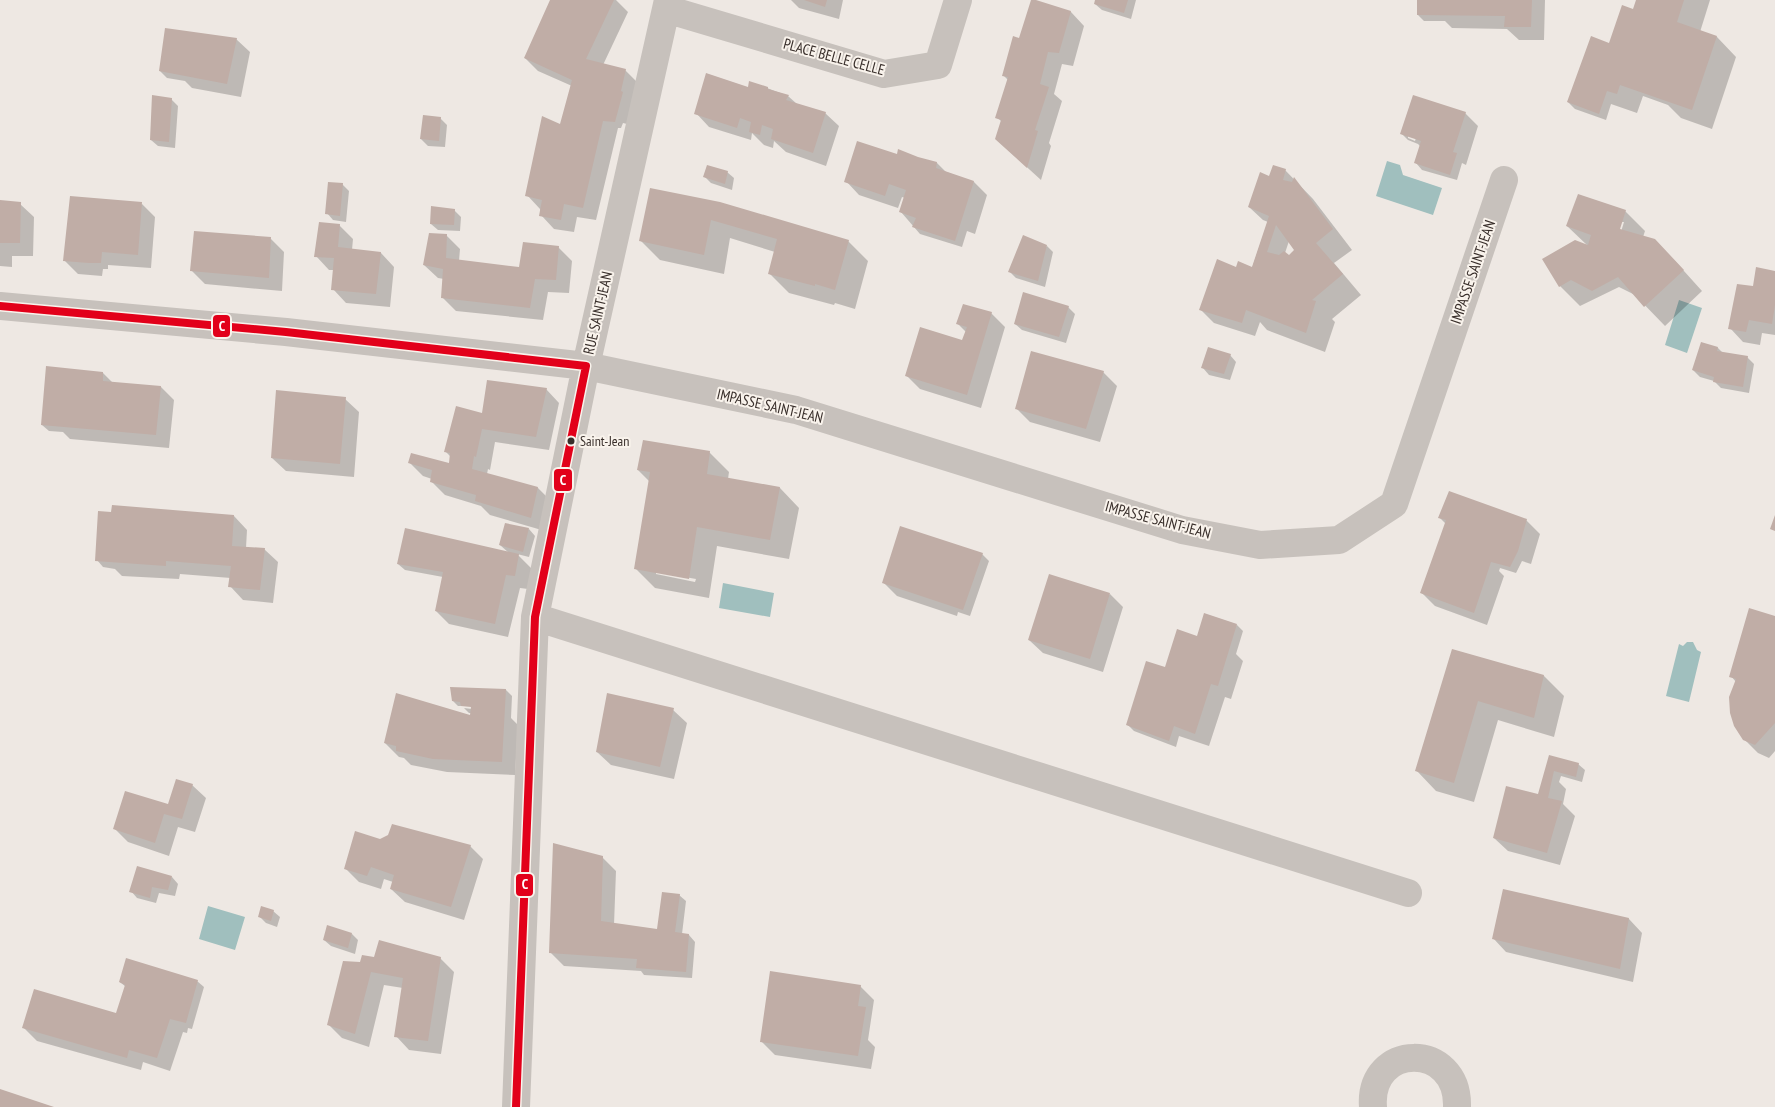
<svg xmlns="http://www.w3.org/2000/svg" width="1775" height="1107" viewBox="0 0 1775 1107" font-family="'PT Sans Narrow',sans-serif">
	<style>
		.water { fill: #a0bfbe }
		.shadow { fill: #0003; fill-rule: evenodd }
		.building { fill: #c0ada6; fill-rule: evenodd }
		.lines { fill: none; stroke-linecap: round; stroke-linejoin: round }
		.minor { stroke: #c7c1bc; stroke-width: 28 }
		.bus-1-casing { stroke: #f9f3ec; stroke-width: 11 }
		.bus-1 { stroke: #e2001a; stroke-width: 8 }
		.bus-dot { fill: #382e2a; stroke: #f9f3ec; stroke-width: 2 }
		.labels { text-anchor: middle; stroke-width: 4; stroke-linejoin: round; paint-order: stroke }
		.bus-label { font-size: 14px; fill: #382e2a; stroke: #f9f3ec; text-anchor: start }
		.street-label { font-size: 15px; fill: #382e2a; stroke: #f9f3ec }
		.line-badge { stroke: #f9f3ec; stroke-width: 2 }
		.badge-label { font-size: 14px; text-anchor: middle; font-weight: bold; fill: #fff }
	</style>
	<rect width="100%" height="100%" fill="#eee8e3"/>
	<!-- water -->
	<path class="water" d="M1387,161L1400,165L1403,175L1442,188L1433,215L1376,196Z
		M1679,300L1702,308L1687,353L1665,345Z
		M723,583L774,593L770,617L719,608Z
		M1687,642H1693L1697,650L1701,652L1689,702L1666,696L1679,644L1683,646Z
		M208,906L245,917L235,950L199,939Z"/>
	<!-- shadow -->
	<path class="shadow" d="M552,0H616L628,12L603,65L625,70L639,84L631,125L623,123L621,128H618L596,220L577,217L574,232L554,229L541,215L540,209L527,195L561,125L572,86L538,71L525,58Z
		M791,0H843L839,19L799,8Z
		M1032,0L1071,12L1084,26L1073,66L1062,64L1054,94L1062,101L1049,143L1051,146L1041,180L996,139L1002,122L997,117L1008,80L1004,76L1020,40Z
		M1096,0H1136L1131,19L1102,10L1095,4Z
		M1418,0H1545L1544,40H1519L1507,29L1452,28L1445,21H1424L1418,15Z
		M1637,0H1710L1700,32L1717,37L1736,57L1712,129L1681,118L1668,105L1643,96L1637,113L1611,104L1606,120L1575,109L1568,102L1614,46L1634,10Z
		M236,39L250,52L241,97L192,88L185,81L167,78L160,71Z
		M767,88L788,96L797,104L825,113L839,126L826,166L786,152L774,141L773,148L764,145L752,133L751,140L709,127L696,113L749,89Z
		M171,99L178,106L175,148L158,146L151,140Z
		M1465,113L1478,126L1466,165L1462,163L1457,180L1422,170L1416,163L1421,147L1418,144L1408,140L1402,134ZM1408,135L1416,138L1415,141L1408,138Z
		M440,118L447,125L445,147L428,146L421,139Z
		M917,158L937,163L946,172L974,182L987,195L975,234L967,231L962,247L920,234L901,212L905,198L902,197L898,208L859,195L846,181Z
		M1285,170L1313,199L1352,250L1334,263L1361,295L1332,319L1335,322L1325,352L1267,330L1260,322L1255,336L1214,323L1200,309L1237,268H1252L1268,222L1263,220L1249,207L1269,178ZM1289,241L1296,250L1289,257L1285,253Z
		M727,172L734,178L732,190L711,183L704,176Z
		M342,184L349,191L346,222L333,220L327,213Z
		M651,189L848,241L868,261L855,309L835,303L834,305L789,293L769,273L775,252L730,238L724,274L660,260L640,240Z
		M0,202L20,204L34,217L33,256H12V267L0,266Z
		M142,204L155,217L151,268L108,265V269H103L102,276L78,274L64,260Z
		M454,210L461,217L460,231L438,230L431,224Z
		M1625,211L1645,231L1643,237L1675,261L1702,291L1665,326L1635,295L1619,287L1580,306L1560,286L1588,246L1567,226ZM1621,222H1624L1620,235L1617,234Z
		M339,225L353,239L352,250L381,253L394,267L390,307L346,303L333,289L334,270H329L316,256Z
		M446,235L460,249L459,261L520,268L558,247L572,261L569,293L548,292L543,320L456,311L442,297L444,279L438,278L424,265Z
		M271,239L284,252L282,291L205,284L192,271Z
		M1047,246L1053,252L1045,287L1016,278L1010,272Z
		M1775,272V335L1762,333L1760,345L1743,342L1730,328L1755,288Z
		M1068,307L1075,314L1066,343L1022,330L1015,324Z
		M991,313L1005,327L981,408L920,389L906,375L963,341L966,332L958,324Z
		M1702,343L1718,348L1723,353L1747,357L1754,364L1749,393L1721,388L1714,381L1700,377L1693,370Z
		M1230,355L1236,362L1230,380L1209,375L1203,368Z
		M1103,372L1117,386L1100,442L1030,422L1016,408Z
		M103,373L113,383L161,387L174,400L169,448L70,439L63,432L49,431L42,425Z
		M546,389L559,403L549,450L495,442L490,470L488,469L487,474L538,488L551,501L545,531L490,515L481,506L445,495L431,481L432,479L423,476L410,463L449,465L451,457L445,451L483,414Z
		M345,399L359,412L354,477L286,471L272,458Z
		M709,452L729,472L728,479L780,488L799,508L789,559L717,546L709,598L655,588L635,568L650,482L638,470ZM656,572L696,579L695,582L656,574Z
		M234,516L247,530L246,548L264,549L278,562L273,603L243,600L230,586L231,578L180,574L179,579L122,576L115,569L103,567L97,560Z
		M1440,518L1526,520L1540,534L1531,564L1522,561L1516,573L1500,568L1499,571L1504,576L1487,625L1435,606L1421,592L1446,524Z
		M529,529L535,536L529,557L517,554L532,569L528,589L520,588L508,637L449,624L436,611L443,577L405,570L398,564L509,553L500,545Z
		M982,554L989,561L970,616L958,612L957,616L897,596L883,582Z
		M1110,594L1123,607L1103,672L1043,653L1029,640Z
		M1775,617V751L1769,758L1758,753L1744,739L1736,682L1731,676Z
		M1237,625L1243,631L1236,654L1243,661L1231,699L1225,697L1209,746L1179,736L1176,747L1134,731L1128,725L1198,637Z
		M1453,650L1544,676L1564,696L1554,737L1498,720L1474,802L1436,791L1417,771Z
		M506,690L512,696L511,718L518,725L515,775L447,772L411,765L404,758L399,757L385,743L471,717L472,713H469L464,708L472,709V706H458L453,701Z
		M673,710L687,723L674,779L611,765L597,752Z
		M1578,764L1585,770L1582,782L1561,776L1559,782L1566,789L1563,804L1575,816L1560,865L1508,851L1494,838L1539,795L1546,772Z
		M192,785L206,798L195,832L178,827L169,856L128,842L114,828L169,805Z
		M380,841L470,846L483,859L464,920L405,902L391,889L393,882L384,879L381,889L359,882L345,868Z
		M602,857L616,871L614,925L658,931L679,895L686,901L682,934L689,935L695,942L692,978L644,975L641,971L564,966L550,952Z
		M172,877L178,884L175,896L159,893L156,903L137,898L131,891Z
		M1504,891L1629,919L1642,933L1633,982L1506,952L1493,938Z
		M273,911L280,917L277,927L266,923L259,916Z
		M352,934L358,940L355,954L331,946L324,940Z
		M440,958L454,972L441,1054L409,1050L396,1036L403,988L384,985L369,1047L342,1038L329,1025L360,964L374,959Z
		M197,981L204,987L192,1029L188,1028L187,1033L183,1032L170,1071L143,1062L141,1070L37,1041L24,1028L117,1015L126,987L120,982Z
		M860,986L874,1000L868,1040L875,1047L871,1069L775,1055L761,1041Z"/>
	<!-- building -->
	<path class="building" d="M550,0H614L586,59L626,69L621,91L623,92L615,122L603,121L583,208L564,204L561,220L539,216L542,200L525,196L542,116L560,124L572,80L524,58Z
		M804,0H827L825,7Z
		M1031,0H1036L1071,11L1059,53L1048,52L1040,84L1049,87L1035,130L1038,131L1027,168L995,139L1001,120L995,118L1008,77L1002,76L1013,36L1019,38Z
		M1095,0H1128L1124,13L1094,4Z
		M1417,0H1532L1531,27H1504L1505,16L1417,15Z
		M1636,0H1684L1677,22L1717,36L1692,110L1620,85L1617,94L1607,91L1599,114L1567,102L1591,36L1609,43L1622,5L1633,9Z
		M165,28L237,38L227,84L159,71Z
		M706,73L748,87L749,81L768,87V89L789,95L786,100L826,112L813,153L771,139L773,129L762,125L760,135L749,132L751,122L740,118L737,128L694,114Z
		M152,95L172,98L169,142L150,140Z
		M1413,95L1466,112L1453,152L1457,153L1450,175L1414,163L1421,141L1400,134Z
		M423,115L441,117L439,141L420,139Z
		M857,141L897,154L898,149L918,157L937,162L936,168L974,181L955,241L912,227L916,218L899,212L906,190L889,184L885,196L844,182Z
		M707,165L728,171L725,184L703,177Z
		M1273,165L1286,169L1283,180L1292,182L1294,177L1333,229L1316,243L1343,274L1312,300L1316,301L1306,333L1246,310L1242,323L1199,310L1217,259L1236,267L1238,261L1252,267L1269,216L1248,207L1260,172L1269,176ZM1276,225L1294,250L1289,255L1284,251L1279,255L1267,252Z
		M328,182L343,183L340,216L325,214Z
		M650,188L720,202L849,240L835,290L815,284V286L768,274L777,239L711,220L704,255L639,241Z
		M1578,194L1626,210L1620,229L1655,239L1684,270L1644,307L1618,277L1592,291L1571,280L1559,287L1542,259L1575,240L1588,245L1591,235L1566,226Z
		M70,196L142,202L138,255L102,252L101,263H89L63,261Z
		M0,200L21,202L20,243H0Z
		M431,206L455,209L454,225L430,224Z
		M319,222L340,224L338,247L381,252L376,294L331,290L334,258L314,257Z
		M194,231L271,237L269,278L190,271Z
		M429,233L447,234L446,258L519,267L523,242L559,246L556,280L535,279L530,308L441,298L443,269L423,265Z
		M1023,235L1047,245L1038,281L1008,272Z
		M1756,267L1775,271V305L1772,324L1749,320L1746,332L1728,329L1737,284L1753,286Z
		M1023,292L1069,306L1059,337L1014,324Z
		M963,304L992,312L967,395L905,376L920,327L962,340L967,327L956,324Z
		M1701,342L1718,347L1717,351L1748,356L1743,387L1713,382L1714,377L1692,370Z
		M1208,347L1231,354L1224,374L1201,368Z
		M1031,351L1104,371L1086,429L1015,409Z
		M46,366L103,372V381L161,386L156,435L41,425Z
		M487,380L547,388L536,437L482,429L476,457L474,456L472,469L538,487L531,518L475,501L476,495L430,482L432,470L408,463L411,453L449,463L450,453L444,452L456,406L482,413Z
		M276,390L346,397L340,464L271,458Z
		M643,440L710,451L707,474L780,487L770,540L697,527L689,579L634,569L650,472L637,470Z
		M1449,491L1527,519L1518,551L1510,567L1491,562L1474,613L1420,593L1446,520L1438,518Z
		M112,505L234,515L232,546L265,548L260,590L228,587L231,566L166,561V566L95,561L98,511L111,512Z
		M1775,515V531L1770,529Z
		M505,523L529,528L523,552L499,545Z
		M900,526L983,553L963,610L882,583Z
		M405,528L519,554L515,576L506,575L495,624L435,611L443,572L397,564Z
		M1049,574L1110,593L1090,659L1028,640Z
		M1749,608L1775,616V723L1755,745L1743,740L1734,726L1730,713L1729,697L1736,679L1729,677Z
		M1204,613L1237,624L1218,686L1211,684L1195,734L1174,726L1169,741L1126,725L1146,661L1165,667L1177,629L1197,636Z
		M1452,649L1544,675L1534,718L1478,701L1454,783L1415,771Z
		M450,687L506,689L502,762L433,759L396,751V746L384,743L396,693L470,715L471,707L461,706L460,702L452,701Z
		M607,693L674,708L660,767L596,752Z
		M1549,755L1579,763L1576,777L1554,771L1553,775L1548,798L1562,801L1547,853L1493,838L1506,786L1538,794Z
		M176,779L193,784L182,819L164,814L155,843L113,829L125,791L168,804Z
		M392,824L471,845L451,907L390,889L394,875L371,867L367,876L344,869L355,831L380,839L388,835Z
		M553,843L603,856L601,921L657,929L662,892L680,894L675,932L689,934L686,972L636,968L637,959L549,953Z
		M137,866L172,876L168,890L152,887L150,898L129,892Z
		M1503,889L1629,918L1620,969L1492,939Z
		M261,906L274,910L271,921L258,917Z
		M327,925L352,933L348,948L323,940Z
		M379,940L441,957L428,1041L394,1037L403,978L371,972L355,1034L327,1025L343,961L360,962L362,955L374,957Z
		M126,958L198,980L186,1023L170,1019L157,1058L129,1050L127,1058L22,1028L34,989L116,1013L125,985L119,982Z
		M770,971L861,985L858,1006L866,1007L858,1056L760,1042Z
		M0,1089L54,1107H0Z"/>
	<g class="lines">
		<!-- minor -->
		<path class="minor" d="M666,9L884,74L938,65L958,0
			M0,306L286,332L586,366L796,410L1182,530L1260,545L1339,540L1394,504L1504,180
			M535,617L1408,893
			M516,1107L535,617L586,366L668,0
			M1373,1107C1368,1042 1459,1041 1457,1107"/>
		<!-- bus-1 casing -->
		<g class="bus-1-casing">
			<path id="bus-1" d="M0,306L286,332L586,366L535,617L516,1107"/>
		</g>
		<!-- bus-1 -->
		<use href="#bus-1" class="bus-1"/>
	</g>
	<!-- markers -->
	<circle class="bus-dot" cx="571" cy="441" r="4.5"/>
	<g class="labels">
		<!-- bus labels -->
		<g class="bus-label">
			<text x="580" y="446">Saint-Jean</text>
		</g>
		<!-- street labels -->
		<g class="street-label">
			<text transform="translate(834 57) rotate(15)" y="5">PLACE BELLE CELLE</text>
			<text transform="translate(1473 272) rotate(-71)" y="5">IMPASSE SAINT-JEAN</text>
			<text transform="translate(598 313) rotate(-77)" y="5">RUE SAINT-JEAN</text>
			<text transform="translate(770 406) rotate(13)" y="5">IMPASSE SAINT-JEAN</text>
			<text transform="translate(1158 520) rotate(15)" y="5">IMPASSE SAINT-JEAN</text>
		</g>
	</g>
	<g class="line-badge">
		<rect x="212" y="314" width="19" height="24" rx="5" fill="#e2001a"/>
		<rect x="553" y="468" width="20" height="24" rx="5" fill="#e2001a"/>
		<rect x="515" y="873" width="19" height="24" rx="5" fill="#e2001a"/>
	</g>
	<g class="badge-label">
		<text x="222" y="331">C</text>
		<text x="563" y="485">C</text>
		<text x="525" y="889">C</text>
	</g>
</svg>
